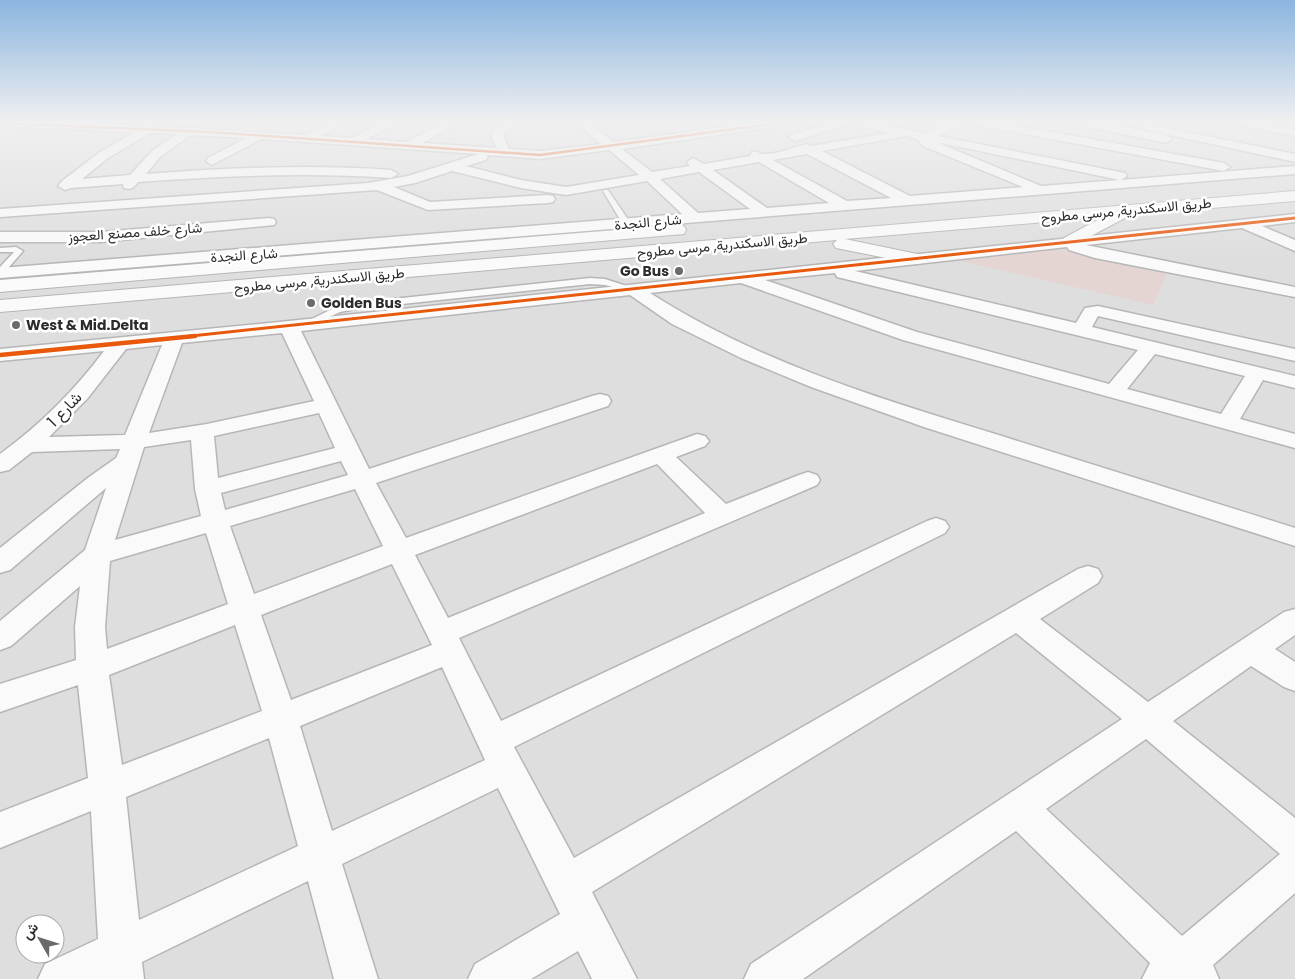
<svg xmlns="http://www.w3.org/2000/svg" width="1295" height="979" viewBox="0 0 1295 979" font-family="Poppins,Vazirmatn,sans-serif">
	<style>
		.commercial { fill: #e4d5d3 }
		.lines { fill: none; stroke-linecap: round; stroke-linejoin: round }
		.service-casing { stroke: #b6b6b7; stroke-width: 3 }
		.minor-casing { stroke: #b6b6b7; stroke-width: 3 }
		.primary-casing { stroke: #b6b6b7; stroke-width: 2 }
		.service { fill: #fafafa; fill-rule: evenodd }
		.minor { fill: #fafafa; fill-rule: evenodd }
		.primary { fill: #fafafa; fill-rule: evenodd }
		.cycleway-far2-casing { stroke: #fff; stroke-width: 4.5 }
		.cycleway-far1-casing { stroke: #fff; stroke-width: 5 }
		.cycleway-casing { stroke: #fff; stroke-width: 7 }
		.cycleway-far2 { stroke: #e8590c; stroke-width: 2.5 }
		.cycleway-far1 { stroke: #e8590c; stroke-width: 3 }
		.cycleway { stroke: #e8590c; stroke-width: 4.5 }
		.poi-dot { fill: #6a6a6b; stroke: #fff; stroke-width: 2 }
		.labels { text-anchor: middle; stroke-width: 5; stroke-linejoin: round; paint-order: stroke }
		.far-street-label { font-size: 14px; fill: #2c2c2d; stroke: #fff }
		.far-poi-label { font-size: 14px; font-weight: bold; fill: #2c2c2d; stroke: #fff; text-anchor: start }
		.street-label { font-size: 16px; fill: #2c2c2d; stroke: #fff }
	</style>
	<rect width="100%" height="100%" fill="#dededf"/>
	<!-- commercial -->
	<path class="commercial" d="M1062,243L1140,263L1167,274L1153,305L947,258Z"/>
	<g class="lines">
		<!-- service casing -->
		<g class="service-casing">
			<path id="service" d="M604,190H608L631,224L630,226H624L603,191Z
				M16,247L23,251L3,274L0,275V267L14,252H0V248Z
				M590,278L605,279L636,289L632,292L605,285L590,284L355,309L340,312L308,327L305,328L300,325L334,308L355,303Z"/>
		</g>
		<!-- minor casing -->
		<g class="minor-casing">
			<path id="minor" d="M0,122H65L189,128L305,135L331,122H346L321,136L352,138L383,122H397L368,139L407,142L444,122H458L423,143L497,148L491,136C498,124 504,122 517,122L506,131L503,136L509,149L540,151L601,144L575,122H588L614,142L760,122H792L787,125L622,149L652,172L690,166L687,162L693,158L704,164L750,156L752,152C757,151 758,153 763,154C775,155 795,147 806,144L811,146L889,133L849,124L795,141L789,137L791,135L832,122H872L924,133L949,122H965L938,136L1125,173L1127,176L1121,180L1295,166V174L0,278V268L682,214L647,181L566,195L521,188L452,171L415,183L394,187L430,202L548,195L553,196L555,199L553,202L548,203L428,210L377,190L0,217V209L368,183L408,176L478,154L261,139L212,165L206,161L208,158L246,138L191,135L160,157L146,174C228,168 309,164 391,170L398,174L391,178C306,172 223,176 138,182C134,188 131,190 124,188L123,184L71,188L65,190L58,186L62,181L100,152L135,132L0,126ZM150,133L177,134L152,151L130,175L82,179L108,158ZM907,136L917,139L923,146L1023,187L910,196L822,151ZM936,142L1120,180L1041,186ZM609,150L639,175L566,187L521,180L466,166L486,160L488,157L487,155L540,159ZM807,154L891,198L847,201L773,160ZM759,162L829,203L767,208L713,170ZM699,172L750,209L698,213L660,179Z
				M971,122H997L1224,163L1230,167L1224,171L976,125Z
				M1073,122H1098L1166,135L1172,139L1166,143L1078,125Z
				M1236,122H1260L1295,130V136L1241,125Z
				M1151,125L1295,154V162L1147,130L1145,128L1147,126Z
				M1295,214V222L1262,226L1295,240V251L1242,228L1086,245L1295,287V297L1095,258L1069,250L1067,247L855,271L1076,323L1085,308L1098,306L1295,349V361L1098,316L1092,327L1295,376V388L1263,380L1240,419L1295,434V448L903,340L741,283L650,293C754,360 874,397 992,433C1093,465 1194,496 1295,528V546L924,427L811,387L741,358L672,324L630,295L301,331L369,469L592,396L600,394L608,396L611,401L608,406L376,483L406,538L697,434L705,436L709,441L705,446L676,457L726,504L799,475L808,472L817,475L820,480L817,485L459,638L501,721L927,521L936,518L945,521L949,527L945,533L514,747L574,858L1078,569L1088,566L1098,569L1102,576L1098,583L1040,619L1148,702L1284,612L1295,609V635L1275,649L1295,662V691L1284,687L1251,666L1173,721L1295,818V893L1213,965L1219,979H1142L1150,963L1016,831L803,979H744L751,964L1122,719L1016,633L592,892L637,979H592L578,951L531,979H468L475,964L560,914L498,788L342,864L378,979H334L308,881L142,962L144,979H38L45,964L98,939L91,811L0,848V812L88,778L78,685L0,712V684L76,660L75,627L80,586L11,646L0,650V621L85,550L106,488L10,570L0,573V548L89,477L116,458L120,449L32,452L9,470L0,472V454C40,425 75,390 104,351L0,361V349L289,321ZM835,273L837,277L1138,350L1109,384L917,332L765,280ZM282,333L314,401L207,424L149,433L182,343ZM162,345L125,435L49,437L87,399L126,349ZM1155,354L1245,376L1221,414L1127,389ZM319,413L335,448L218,478L214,436ZM191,440L195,489L201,516L115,540L144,447ZM341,461L348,475L225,510L221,493ZM657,464L705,513L448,618L415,555ZM355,489L383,546L254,594L230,526ZM206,533L228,604L107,649L105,627L110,561ZM392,564L432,645L291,700L261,615ZM235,625L262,711L122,765L109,675ZM442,667L485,760L332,831L300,726ZM269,738L298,846L139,920L126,797ZM1146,739L1280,854L1182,936L1046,809Z
				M269,218L274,219L276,222L274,225L101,242H0V232H101Z"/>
		</g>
		<!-- primary casing -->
		<g class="primary-casing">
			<path id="primary" d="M1295,191V201L1127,215L1125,218L1070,247L1064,246L1061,242L1064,238L1103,217L845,239L922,255L925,259L922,263L916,264L836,248L833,244L837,240L0,312V300Z
				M678,225L684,226L686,230L684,234L0,292V280Z"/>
		</g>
		<!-- service -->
		<use href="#service" class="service"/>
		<!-- minor -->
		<use href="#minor" class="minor"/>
		<!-- primary -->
		<use href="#primary" class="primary"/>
		<!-- cycleway-far2 casing -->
		<g class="cycleway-far2-casing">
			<path id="cycleway-far2" d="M0,123L210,132L540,155L787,122"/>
		</g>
		<!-- cycleway-far1 casing -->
		<g class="cycleway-far1-casing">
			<path id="cycleway-far1" d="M182,337L1295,218"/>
		</g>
		<!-- cycleway casing -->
		<g class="cycleway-casing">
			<path id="cycleway" d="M0,355L195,336"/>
		</g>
		<!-- cycleway-far2 -->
		<use href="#cycleway-far2" class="cycleway-far2"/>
		<!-- cycleway-far1 -->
		<use href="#cycleway-far1" class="cycleway-far1"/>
		<!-- cycleway -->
		<use href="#cycleway" class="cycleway"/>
	</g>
	<!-- sky -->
	<linearGradient id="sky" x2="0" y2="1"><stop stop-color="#8bb5df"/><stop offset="0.47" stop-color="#f0f0f1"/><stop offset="1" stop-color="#f0f0f1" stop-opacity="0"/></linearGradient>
	<rect width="1295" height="259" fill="url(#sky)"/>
	<!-- markers -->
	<g class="poi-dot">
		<circle cx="679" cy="271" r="5"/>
		<circle cx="311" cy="303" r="5"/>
		<circle cx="16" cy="325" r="5"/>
	</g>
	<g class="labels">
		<!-- far-street labels -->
		<g class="far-street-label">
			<text transform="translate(1126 210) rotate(-5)" y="5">طريق الاسكندرية, مرسى مطروح</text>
			<text transform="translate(648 222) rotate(-5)" y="5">شارع النجدة</text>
			<text transform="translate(135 232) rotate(-4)" y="5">شارع خلف مصنع العجوز</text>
			<text transform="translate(722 245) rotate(-5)" y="5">طريق الاسكندرية, مرسى مطروح</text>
			<text transform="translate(244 255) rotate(-4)" y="5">شارع النجدة</text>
			<text transform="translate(319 280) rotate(-5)" y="5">طريق الاسكندرية, مرسى مطروح</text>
		</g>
		<!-- far-poi labels -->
		<g class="far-poi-label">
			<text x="669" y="276" text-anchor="end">Go Bus</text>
			<text x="321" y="308">Golden Bus</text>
			<text x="26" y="330">West &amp; Mid.Delta</text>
		</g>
		<!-- street labels -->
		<g class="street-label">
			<text transform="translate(64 409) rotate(-46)" y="6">شارع 1</text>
		</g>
	</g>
	<!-- north arrow -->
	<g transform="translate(40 939) rotate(309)"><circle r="24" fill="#ffffff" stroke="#ababab"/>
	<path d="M0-4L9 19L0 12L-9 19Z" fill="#6a6a6b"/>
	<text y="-8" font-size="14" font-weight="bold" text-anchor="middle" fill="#2c2c2d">ش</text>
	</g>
</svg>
